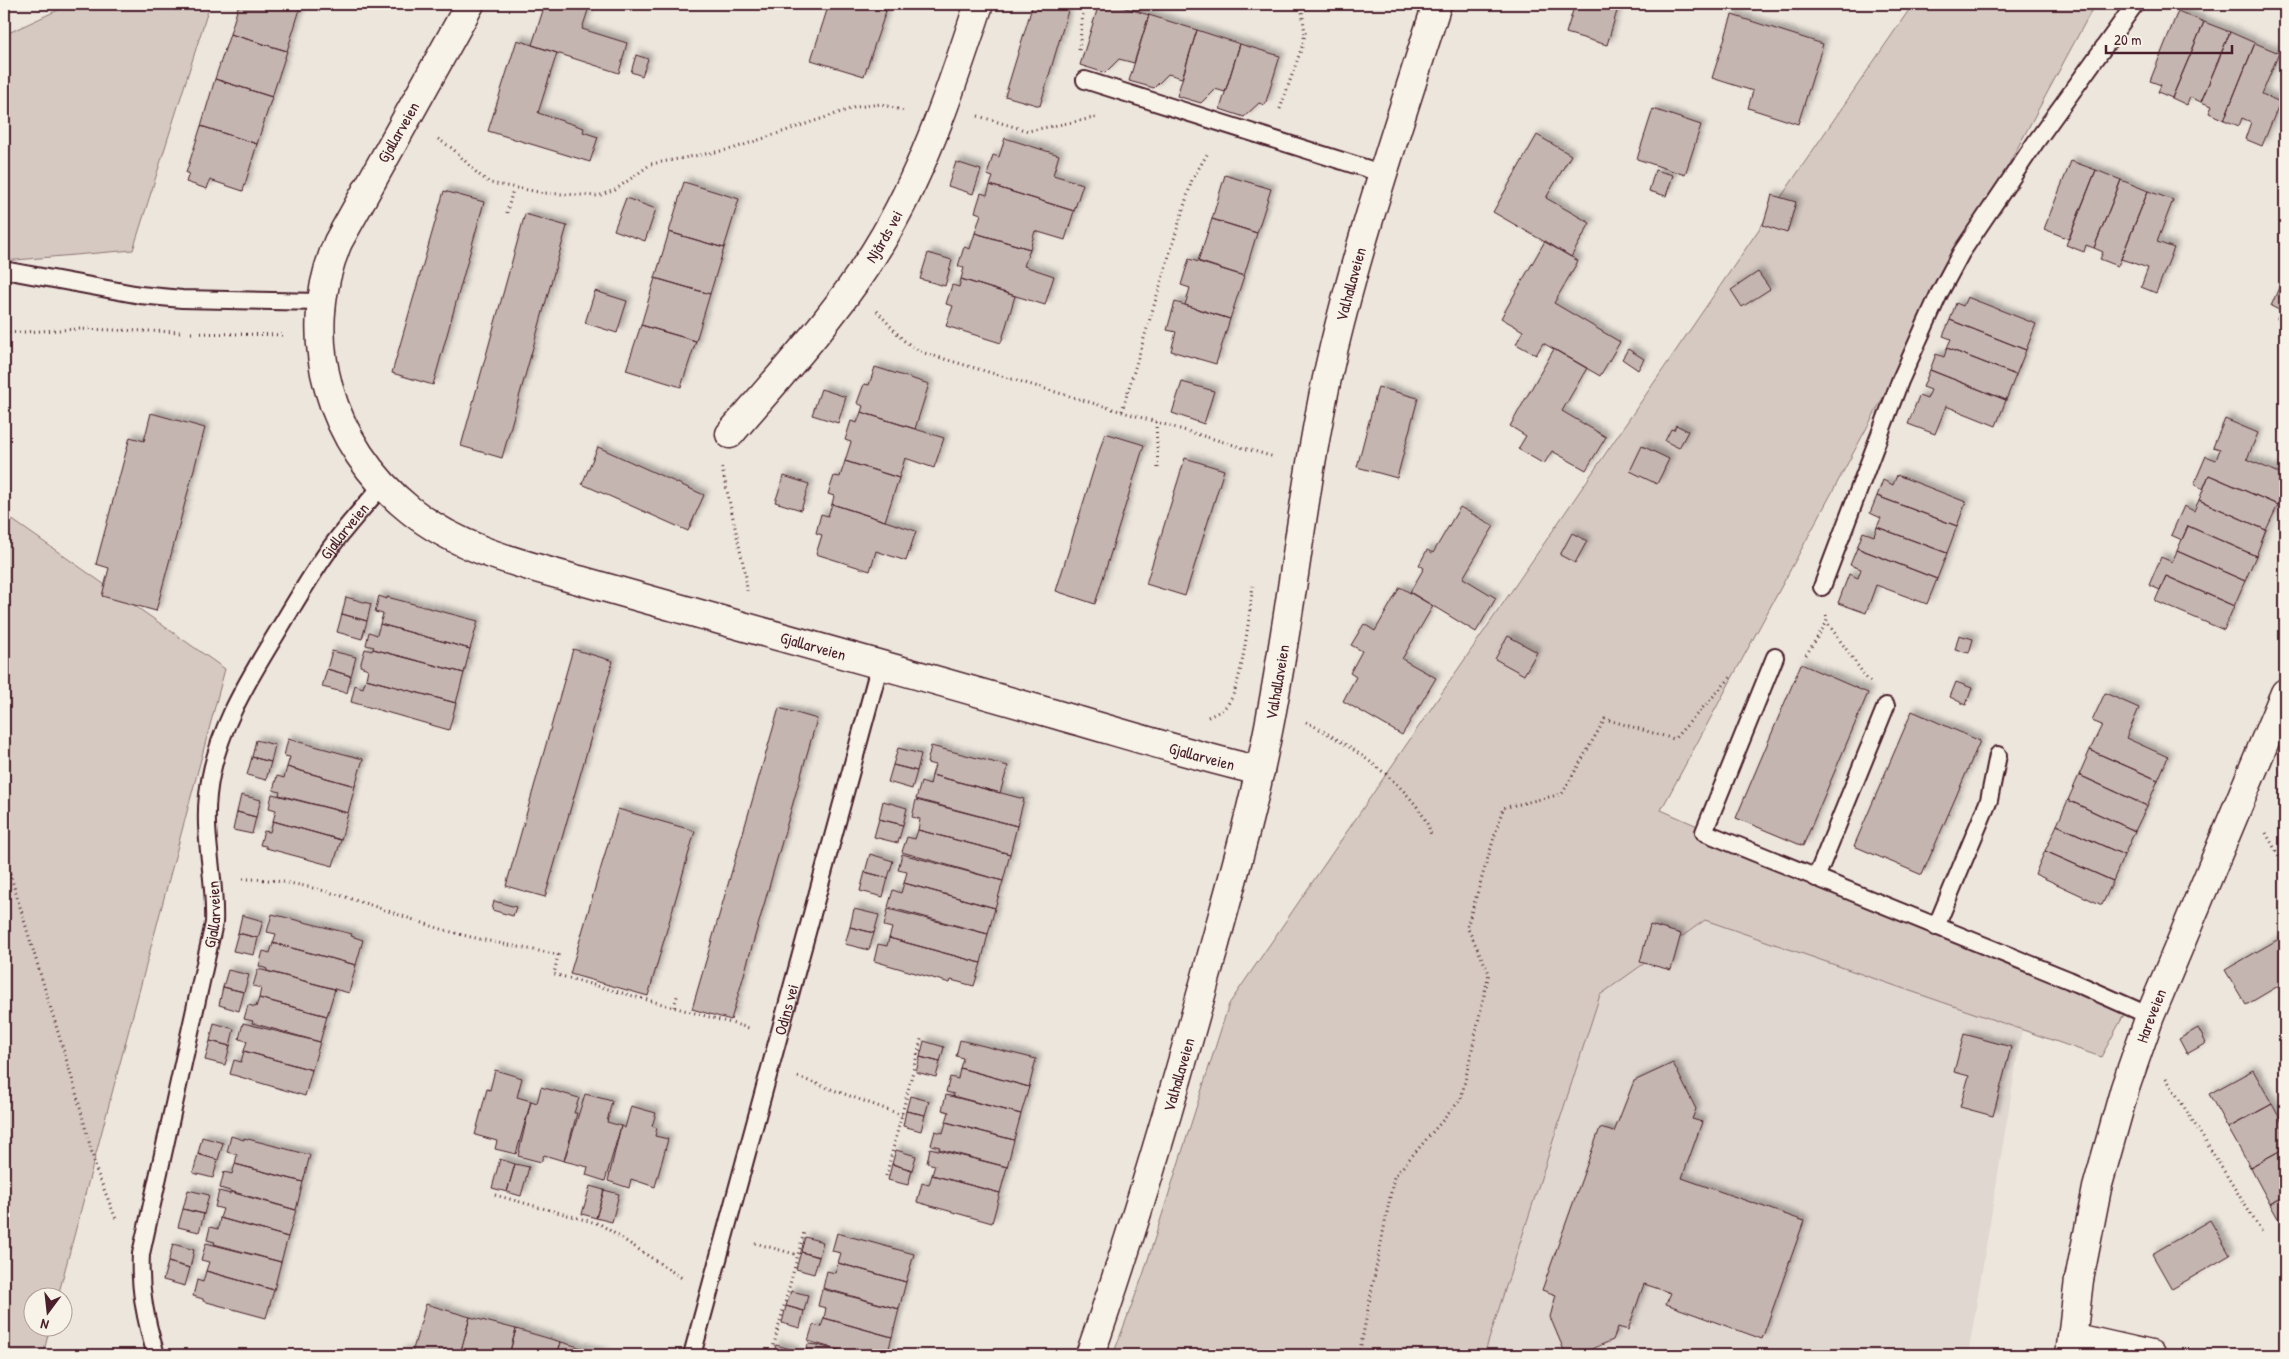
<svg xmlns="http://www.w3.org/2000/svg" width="2289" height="1359" viewBox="0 0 2289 1359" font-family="'Patrick Hand',sans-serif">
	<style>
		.built { fill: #e0d7d0 }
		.green { fill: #d5c9c2; stroke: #907476 }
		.building { fill: #c4b5b0; stroke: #4a1f2b; filter: url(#shadow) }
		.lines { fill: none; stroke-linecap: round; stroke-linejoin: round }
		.lane-casing { stroke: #4a1f2b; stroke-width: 20 }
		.street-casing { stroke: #4a1f2b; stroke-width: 31 }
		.secondary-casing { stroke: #4a1f2b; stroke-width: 31 }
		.path { stroke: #4a1f2b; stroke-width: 3; stroke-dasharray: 1 4; stroke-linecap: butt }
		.lane { stroke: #f7f3e8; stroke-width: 16 }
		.street { stroke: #f7f3e8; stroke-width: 28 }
		.secondary { stroke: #f7f3e8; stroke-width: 28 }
		.labels { text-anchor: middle; stroke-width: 5; stroke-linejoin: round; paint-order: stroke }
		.street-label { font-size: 16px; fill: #4a1f2b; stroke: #f7f3e8 }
	</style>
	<defs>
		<filter id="shadow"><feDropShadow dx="4.5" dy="-4.5" stdDeviation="2.5" flood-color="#0004"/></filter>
	</defs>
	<rect width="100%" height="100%" fill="#ece6dd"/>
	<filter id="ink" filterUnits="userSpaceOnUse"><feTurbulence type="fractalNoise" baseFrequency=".02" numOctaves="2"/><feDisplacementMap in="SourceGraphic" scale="10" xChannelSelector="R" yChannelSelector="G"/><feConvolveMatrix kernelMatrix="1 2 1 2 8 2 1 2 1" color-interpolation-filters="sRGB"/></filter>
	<g filter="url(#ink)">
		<!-- built -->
		<path class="built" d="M1705,920L2022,1029L1968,1355H1484L1600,995Z"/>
		<!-- green -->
		<path class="green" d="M71,4H210L133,250L4,261V35Z
			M1913,4H2095L1661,810L2125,1013L2101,1057L1705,920L1600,995L1484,1355H1113L1143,1275L1229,1004Z
			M4,514L225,669L58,1296H32V1326L50,1327L43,1355H4Z"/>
		<!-- building -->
		<path class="building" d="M239,4L301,6L287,51L230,34Z
			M545,4H590L582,29L627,43L619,73L532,45Z
			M829,4H865L886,11L864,76L811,60Z
			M865,4H888L886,11Z
			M1033,4H1070L1040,106L1005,96Z
			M1099,4H1112L1149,15L1134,63L1119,59L1105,73L1080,65Z
			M1575,4H1594L1617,11L1607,45L1566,33Z
			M1785,4H1800L1798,10L1784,6Z
			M2178,11L2204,22L2172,98L2158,92L2161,85L2150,81Z
			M1149,15L1197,30L1182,78L1168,74L1154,88L1129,81Z
			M1732,15L1823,44L1798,124L1748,108L1753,91L1712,78Z
			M2204,22L2230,32L2201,102L2190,97L2187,105L2172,98Z
			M1197,30L1240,44L1225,92L1215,89L1201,103L1177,96Z
			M2230,32L2255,43L2224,120L2209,113L2212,106L2201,102Z
			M230,34L287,51L272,97L215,79Z
			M517,40L557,53L538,113L584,128L583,132L598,137L590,162L488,131Z
			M2255,43L2279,53L2262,94L2280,102L2262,146L2245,139L2251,122L2242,118L2239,126L2224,120Z
			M1240,44L1280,56L1265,105L1259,103L1244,117L1220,109Z
			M636,55L648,59L642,76L631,72Z
			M215,79L272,97L257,144L201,126Z
			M1653,109L1701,125L1685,175L1637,159Z
			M201,126L257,144L243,191L210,180L207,189L186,182L189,173H186Z
			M1537,135L1571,155L1546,198L1590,223L1571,257L1493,212Z
			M1005,138L1059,155L1053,175L1083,184L1074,211L990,185L993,177L987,175L993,155L999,157Z
			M2071,161L2096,170L2069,239L2044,229Z
			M956,162L981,170L973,194L948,186Z
			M1655,170L1673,175L1666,196L1649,191Z
			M2096,170L2121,180L2094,248L2086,245L2084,252L2066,245Z
			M1225,175L1271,189L1257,233L1212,219Z
			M2121,180L2148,191L2118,266L2100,259L2103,252L2094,248Z
			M684,182L739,199L724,248L669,232Z
			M990,185L1074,211L1065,240L1035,231L1030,249L975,233L981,214L975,212L981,193L987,195Z
			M444,191L484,202L433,385L392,373Z
			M2148,191L2173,200L2157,242L2174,248L2156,293L2141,287L2148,268L2121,259Z
			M1772,195L1796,202L1787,233L1763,225Z
			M626,198L656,209L645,241L614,230Z
			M525,214L567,226L502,458L461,446Z
			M1212,219L1257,233L1244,276L1198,261Z
			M669,232L724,248L710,294L655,278Z
			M975,233L1030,249L1024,266L1054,276L1045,305L961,279L964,268L958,266L964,247L970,249Z
			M1545,241L1578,261L1554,303L1620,342L1600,376L1543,343L1536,355L1516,344L1523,331L1501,318Z
			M928,253L952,260L945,286L920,279Z
			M1189,259L1244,276L1230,319L1185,305L1190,288L1181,285Z
			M1758,272L1770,289L1742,307L1731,290Z
			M2285,274V293L2278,290Z
			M655,278L710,294L696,341L641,325Z
			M961,279L1015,296L1001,343L946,326L953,306L946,304L952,285L959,287Z
			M2278,290L2285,293V323L2277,319L2281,311L2271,306Z
			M595,291L627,301L617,333L585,323Z
			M1967,297L2036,324L2026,350L1950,320L1956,303L1963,306Z
			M1175,302L1230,319L1216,364L1171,351L1176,332L1167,330Z
			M1950,320L2026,350L2016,375L1947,348L1951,339L1943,336Z
			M641,325L696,341L681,387L626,370Z
			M1947,348L2016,375L2006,400L1930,370L1936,354L1944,357Z
			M1554,349L1587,368L1562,411L1606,437L1586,470L1552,451L1544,464L1518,449L1526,436L1510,426Z
			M1628,349L1644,359L1638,370L1622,359Z
			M875,367L929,384L915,429L861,412L863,406L857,403L864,384L869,385Z
			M1930,370L2006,400L1996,426L1946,406L1935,434L1908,424L1919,396L1927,399L1931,390L1923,387Z
			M1182,382L1214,391L1204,424L1172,413Z
			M1378,387L1418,398L1397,478L1357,467Z
			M821,389L846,397L838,423L812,415Z
			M861,412L944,438L934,468L905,458L899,478L845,461L851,442L845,440L851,421L857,423Z
			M151,413L205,428L156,611L102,596L109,568L96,564L130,437L144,441Z
			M2225,419L2258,433L2247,459L2285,476V487L2278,505L2209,475L2203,489L2194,484L2206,456L2216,460L2220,449L2213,447Z
			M1676,425L1688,431L1679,448L1665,441L1671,429L1674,430Z
			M1105,433L1144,445L1095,604L1056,591Z
			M1642,446L1669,459L1657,484L1630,471Z
			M598,447L704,495L688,531L582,484Z
			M1185,458L1224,470L1185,596L1146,584Z
			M845,461L899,478L885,521L832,504L834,496L828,494L834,476L840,477Z
			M1897,475L1966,502L1957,526L1877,496L1883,480L1893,485Z
			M2209,475L2278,505L2266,530L2199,500Z
			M784,476L809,484L801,510L775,502Z
			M1877,496L1957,526L1947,553L1877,527L1881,518L1870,513Z
			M2199,500L2266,530L2256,556L2188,526L2182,540L2171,535L2184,506L2194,511Z
			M832,504L916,531L906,561L876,551L870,571L816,554L822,535L816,533L821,514L828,516Z
			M1460,507L1494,526L1463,578L1496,598L1476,632L1410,592L1424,568L1419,565L1427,550L1433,553Z
			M2188,526L2256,556L2245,581L2177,551Z
			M1877,527L1947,553L1937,579L1857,548L1863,532L1874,536Z
			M1572,533L1587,541L1575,563L1560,555Z
			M1857,548L1937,579L1927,604L1876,585L1866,613L1838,603L1849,574L1858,578L1861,569L1850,565Z
			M2177,551L2245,581L2234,606L2166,576L2160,590L2149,585L2161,557L2172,562Z
			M2166,576L2234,606L2224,630L2155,601Z
			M1400,587L1433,606L1402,659L1436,678L1402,735L1343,701L1356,677L1350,673L1362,651L1351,645L1364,624L1375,631Z
			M379,596L387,599V597L478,621L470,649L380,624L383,614L375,612Z
			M346,597L371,604L367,621L342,614Z
			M342,614L367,621L362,639L337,632Z
			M380,624L470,649L464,673L373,649L374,647L366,645L369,632L377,635Z
			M1959,635L1973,639L1969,653L1955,650Z
			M1508,636L1537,652L1524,675L1495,659Z
			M365,649L372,651L373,649L464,673L456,703L366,679L368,669L360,666Z
			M573,649L613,661L545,897L506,886Z
			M332,651L356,657L351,676L327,669Z
			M1801,664L1868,693L1803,846L1736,818Z
			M327,669L351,676L347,693L322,687Z
			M366,679L456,703L449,730L351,702L355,685L363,688Z
			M1956,682L1972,688L1966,705L1950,697Z
			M2105,693L2139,708L2126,738L2168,757L2158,780L2090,750L2102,725L2092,721Z
			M779,708L817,719L731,1020L692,1009Z
			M1912,711L1980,741L1922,875L1854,846Z
			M288,739L363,759L355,786L287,767L290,757L284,756Z
			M256,740L275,745L271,762L252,757Z
			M931,746L1008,766L1000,793L932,775L935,765L927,763Z
			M898,748L921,754L917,771L893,765Z
			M2090,750L2158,780L2147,806L2079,775Z
			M252,757L271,762L266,780L247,775Z
			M893,765L917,771L912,789L888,782Z
			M287,767L355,786L348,813L279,795L280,792L273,790L277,776L284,778Z
			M932,775L1024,799L1017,826L916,799L921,782L930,785Z
			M2079,775L2147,806L2135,831L2068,800Z
			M272,794L348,813L341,840L273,821L276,810L269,808Z
			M241,795L261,800L256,817L237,812Z
			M916,800L1017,826L1010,854L918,830L920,819L912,817Z
			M2068,800L2135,831L2124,855L2057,825Z
			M883,801L907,808L903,825L879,819Z
			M618,809L695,831L648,996L570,974Z
			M237,812L256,817L252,834L233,830Z
			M879,819L903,825L898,843L874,837Z
			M273,821L341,840L333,866L266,848V846L260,845L264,831L270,832Z
			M2057,825L2124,855L2113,881L2045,851Z
			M918,830L1010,854L1003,881L902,852L907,837L915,839Z
			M2045,851L2113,881L2102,905L2035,874Z
			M870,854L893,861L888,878L865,872Z
			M902,854L1003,881L995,908L904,883L907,872L898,870Z
			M865,872L888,878L883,897L860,891Z
			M904,883L995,908L988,934L888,907L893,890L901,893Z
			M494,901L516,907L513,916L492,910Z
			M854,909L879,915L874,933L850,927Z
			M888,909L988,934L981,963L889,938L892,928L884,926Z
			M272,914L352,934L351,936L363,940L356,965L273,943L276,934L267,932Z
			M242,915L263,921L258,938L238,933Z
			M1650,925L1681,934L1671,970L1640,962Z
			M850,927L874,933L869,950L845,944Z
			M238,933L258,938L254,955L233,951Z
			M2284,936L2285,982L2246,1005L2225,970Z
			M889,938L981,963L974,986L951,980L950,983L874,961L878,944L887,946Z
			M273,943L356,965L349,993L267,971V969L259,966L263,951L270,953Z
			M258,969L335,989L327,1016L259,998L261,988L253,986Z
			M228,970L249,975L244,992L223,987Z
			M223,987L244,992L239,1011L219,1005Z
			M259,998L327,1016L320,1042L252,1023L253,1021L244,1019L248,1005L256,1007Z
			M214,1023L234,1029L230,1046L210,1041Z
			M243,1023L320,1042L312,1070L244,1051L247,1041L239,1039Z
			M2198,1028L2206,1043L2187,1054L2179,1039Z
			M1964,1034L2011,1047L1993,1116L1960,1107L1969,1076L1954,1072Z
			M960,1040L1036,1059L1029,1087L960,1068L963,1058L956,1056Z
			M210,1041L230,1046L225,1065L205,1060Z
			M924,1041L944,1047L940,1062L920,1057Z
			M244,1051L312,1070L305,1096L230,1074L234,1060L241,1062Z
			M920,1057L940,1062L936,1077L916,1072Z
			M1673,1063L1696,1109L1692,1119L1702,1122L1682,1178L1804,1221L1762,1339L1666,1304L1671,1293L1644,1284L1628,1330L1618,1327L1613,1340L1577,1355H1566L1550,1317L1556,1295L1542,1290L1600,1128L1614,1132L1634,1081Z
			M960,1068L1029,1087L1021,1114L953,1096L954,1094L946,1092L950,1077L958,1079Z
			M495,1070L522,1078L517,1097L531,1101L516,1154L495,1149L497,1141L475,1135L487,1089L490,1090Z
			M2253,1070L2272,1104L2228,1128L2209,1094Z
			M541,1087L579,1098L574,1113H577L564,1161L544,1155L541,1162L518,1156L531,1101L537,1103Z
			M585,1094L612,1101L607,1122L621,1126L605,1181L586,1175L588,1167L564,1161Z
			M946,1095L1021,1114L1014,1140L946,1122L949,1112L942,1110Z
			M910,1096L929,1101L925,1115L906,1111Z
			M2272,1104L2285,1128V1148L2250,1167L2228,1128Z
			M631,1106L656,1113L652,1126L657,1128L655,1136L668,1139L655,1187L631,1179L629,1188L608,1181L621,1126L625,1128Z
			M906,1111L925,1115L921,1131L903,1126Z
			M946,1122L1014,1140L1007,1167L939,1149L940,1147L931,1145L935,1131L943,1133Z
			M231,1136L244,1140V1138L310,1155L303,1182L235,1164L237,1155L227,1152Z
			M202,1137L223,1143L218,1160L198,1154Z
			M930,1148L1007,1167L1000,1193L932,1175L935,1165L927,1163Z
			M2285,1148V1195L2270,1204L2250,1167Z
			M896,1150L916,1156L912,1170L892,1164Z
			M198,1154L218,1160L213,1178L193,1173Z
			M500,1159L515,1164L507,1192L492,1188Z
			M235,1164L303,1182L296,1210L220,1188L224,1172L232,1174Z
			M515,1164L529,1167L521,1196L507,1192Z
			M892,1164L912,1170L908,1185L888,1180Z
			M932,1175L1000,1193L992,1223L917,1202L922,1183L929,1185Z
			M590,1186L604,1190L596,1218L582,1214Z
			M188,1190L209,1195L204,1214L183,1209Z
			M604,1190L619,1194L612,1222L596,1218Z
			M219,1191L230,1194V1192L296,1210L288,1237L220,1218L223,1209L215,1207Z
			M2285,1195V1231L2270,1204Z
			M183,1209L204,1214L199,1232L178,1227Z
			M220,1218L288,1237L281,1262L214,1244L215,1242L207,1240L210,1227L218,1229Z
			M2210,1220L2230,1255L2172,1289L2152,1254Z
			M837,1233L914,1254L906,1282L838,1263L841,1253L832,1251Z
			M805,1237L823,1242L819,1257L801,1252Z
			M206,1243L281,1262L274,1290L206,1271L209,1262L201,1260Z
			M173,1244L194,1250L190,1268L168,1262Z
			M801,1252L819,1257L814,1274L796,1269Z
			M168,1262L190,1268L185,1286L163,1280Z
			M838,1263L906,1282L899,1309L823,1288L827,1271L835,1273Z
			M206,1271L274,1290L266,1318L203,1301V1299L193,1296L197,1280L203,1282Z
			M822,1289L899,1309L892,1337L824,1318L826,1308L818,1306Z
			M791,1291L808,1295L804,1311L786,1306Z
			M426,1304L470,1317L460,1355H401L402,1351L412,1353Z
			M786,1306L804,1311L800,1328L782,1323Z
			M470,1317L516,1329L509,1355H460Z
			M824,1318L892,1337L887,1355H856L808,1341L813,1325L821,1327Z
			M516,1329L561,1342L557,1355H509Z
			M561,1342L607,1355H557Z
			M808,1344L817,1345L856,1355H805Z
			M776,1345L794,1350L793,1355H773Z"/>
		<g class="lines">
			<!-- lane casing -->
			<g class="lane-casing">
				<g id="lane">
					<path d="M1085,80L1384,174"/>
					<path d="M4,270L140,295L182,299L320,302"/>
					<path d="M1822,587L1900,381L1939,294L1961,253L2035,143L2135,4"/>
					<path d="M1775,657L1704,832L2069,980L2150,1016"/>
					<path d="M1816,878L1886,706"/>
					<path d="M1936,927L1989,800L1998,755"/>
					<path id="s1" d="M156,1355C146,1321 139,1290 141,1254L214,923C216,879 203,839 208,795C214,736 245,685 275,636C294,605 312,572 334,543C349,523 366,504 383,485"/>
					<path id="s2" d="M692,1355L880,664"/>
				</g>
			</g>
			<!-- street casing -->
			<g class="street-casing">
				<g id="street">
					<path id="s3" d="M470,4L338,242C297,338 330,446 410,510C461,551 526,565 586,582C638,597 690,611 742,626C847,655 953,685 1058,715C1125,734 1192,755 1260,771"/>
					<path id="s4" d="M730,434C784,371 843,308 885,235C927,162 953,83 979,4"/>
					<path d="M2072,1337L2151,1355"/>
					<path id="s5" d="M2070,1355L2079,1280L2097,1188L2125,1088L2150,1016L2285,693"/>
				</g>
			</g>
			<!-- secondary casing -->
			<g class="secondary-casing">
				<g id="secondary">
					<path id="s6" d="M1090,1355C1135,1227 1173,1097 1209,966C1229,891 1251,817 1266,741C1293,611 1303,477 1334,347C1362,231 1401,118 1437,4"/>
				</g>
			</g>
			<!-- path -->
			<path class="path" d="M1079,50L1084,4
				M1280,109L1303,44L1305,33L1301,4
				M978,116L1028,131L1098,117
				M438,139L453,149L478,174L490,183L544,193L598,196L615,190L651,164L732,149L856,107L881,104L904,111
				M507,213L513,189
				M877,311L903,340L921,352L1274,457
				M4,333L79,329L182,332
				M191,333L285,335
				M1122,411L1192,180L1209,151
				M1156,422L1158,469
				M722,468L746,577L747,591
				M1826,615L1827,622L1870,683
				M1806,655L1827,622
				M1208,717C1215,714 1222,711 1227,705C1243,687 1249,612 1253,586
				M1306,722C1345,741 1423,792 1431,836
				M2266,833L2285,867
				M4,854L74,1085L97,1172L116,1219
				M243,879C306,878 376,908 435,927C475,940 517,946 558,955L554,974L749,1028
				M674,1007L678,993
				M798,1077L902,1115
				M2166,1078L2263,1234
				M886,1176L922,1036
				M495,1195L600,1224L682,1278
				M755,1243L798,1255
				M771,1355L804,1232
				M1359,1355L1394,1177L1461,1099L1489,973L1467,927L1503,808L1562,794L1605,719L1674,739L1732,676"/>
			<!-- lane -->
			<use href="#lane" class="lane"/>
			<!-- street -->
			<use href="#street" class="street"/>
			<!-- secondary -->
			<use href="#secondary" class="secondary"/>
		</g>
	</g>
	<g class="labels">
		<!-- street labels -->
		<g class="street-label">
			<text transform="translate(398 132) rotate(-60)" y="6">Gjallarveien</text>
			<text dy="6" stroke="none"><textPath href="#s4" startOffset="251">Njårds vei</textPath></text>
			<text dy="6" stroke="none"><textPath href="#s6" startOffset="1104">Valhallaveien</textPath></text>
			<text dy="6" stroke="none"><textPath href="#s1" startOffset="870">Gjallarveien</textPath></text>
			<text dy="6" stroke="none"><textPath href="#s3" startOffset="998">Gjallarveien</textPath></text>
			<text dy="6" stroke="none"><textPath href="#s6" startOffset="699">Valhallaveien</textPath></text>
			<text dy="6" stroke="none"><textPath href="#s3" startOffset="1402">Gjallarveien</textPath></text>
			<text dy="6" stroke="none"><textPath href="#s1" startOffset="450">Gjallarveien</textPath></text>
			<text dy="6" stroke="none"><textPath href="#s2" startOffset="358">Odins vei</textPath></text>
			<text dy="6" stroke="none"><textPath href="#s5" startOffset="350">Hareveien</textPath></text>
			<text dy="6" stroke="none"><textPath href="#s6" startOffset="294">Valhallaveien</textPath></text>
		</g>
	</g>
	<!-- margin -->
	<rect width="2289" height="1359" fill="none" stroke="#f7f3e8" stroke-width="20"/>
	<rect x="10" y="10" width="2269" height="1339" fill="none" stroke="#4a1f2b" stroke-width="2" filter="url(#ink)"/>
	<!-- north arrow -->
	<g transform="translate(48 1312) rotate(195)"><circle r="24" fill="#f7f3e8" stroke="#b29e9c"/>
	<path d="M0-4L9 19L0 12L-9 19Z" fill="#4a1f2b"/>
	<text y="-8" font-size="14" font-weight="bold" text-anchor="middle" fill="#4a1f2b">N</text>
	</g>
	<!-- scale -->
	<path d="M2106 45v8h126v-8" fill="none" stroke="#4a1f2b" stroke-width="2.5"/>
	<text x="2114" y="45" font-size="15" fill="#4a1f2b" stroke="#f7f3e8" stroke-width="4" paint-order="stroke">20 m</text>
</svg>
